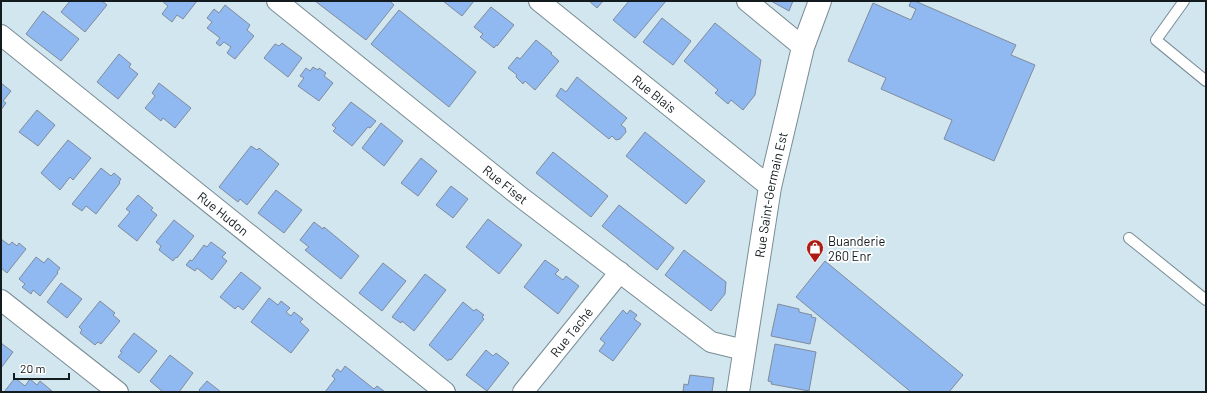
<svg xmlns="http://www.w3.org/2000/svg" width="1207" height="393" viewBox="0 0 1207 393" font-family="Barlow,sans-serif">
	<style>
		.building { fill: #90b9f2; stroke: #818b9a }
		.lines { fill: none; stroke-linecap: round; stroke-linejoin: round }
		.service-casing { stroke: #798c94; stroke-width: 12 }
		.minor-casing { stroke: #798c94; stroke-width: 22 }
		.tertiary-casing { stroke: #798c94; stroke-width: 24 }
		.service { stroke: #fff; stroke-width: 10 }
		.minor { stroke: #fff; stroke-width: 20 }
		.tertiary { stroke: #fff; stroke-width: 22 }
		.labels { text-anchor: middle; stroke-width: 3.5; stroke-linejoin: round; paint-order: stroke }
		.street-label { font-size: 13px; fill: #131b1e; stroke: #fff }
		.poi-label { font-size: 13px; fill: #131b1e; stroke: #fff; text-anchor: start }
	</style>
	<rect width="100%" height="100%" fill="#d1e6ef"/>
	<!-- building -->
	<path class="building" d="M70,1H102L107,5L85,32L61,12Z
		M162,1H197L183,19L177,15L172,22L162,14L168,6Z
		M315,1H390L394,5L366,40Z
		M443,1H474L462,16Z
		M589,1H603L597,8Z
		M629,1H666L635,38L613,20Z
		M771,1H793L789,11Z
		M911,1H915L1016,45L1011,55L1035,65L994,161L944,139L952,120L881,89L886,78L848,61L873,3L911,20L916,9L909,6Z
		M225,5L250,25L247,30L254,36L235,59L227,53L231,47L224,42L220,46L216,43L220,38L207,28L212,22L207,18L214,9L219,13Z
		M491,7L514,25L497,46L496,45L494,48L480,37L483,34L474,27Z
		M399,10L476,72L449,107L371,44Z
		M43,11L79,39L61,61L26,34Z
		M662,18L691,41L673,65L643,42Z
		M715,23L761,60L755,95L743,110L731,100L728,104L715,93L718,90L684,61Z
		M536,40L552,53L551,54L559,61L535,90L525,81L523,84L516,77L517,75L508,68L517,57L520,59Z
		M282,43L302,58L288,77L264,58L275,44L279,46Z
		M119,54L131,64L129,67L138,74L118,99L97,82Z
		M313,67L318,70L319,68L326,73L324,76L333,83L319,101L298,86L304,78L300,76L306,68L310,71Z
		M577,77L627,118L621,125L625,128L626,132L620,139L616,140L612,136L609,139L556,96L561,88L566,92Z
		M1,83L11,91L3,101L6,103L1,110Z
		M159,83L191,108L175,128L163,118L161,121L145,108L155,96L152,93Z
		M351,102L376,121L370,128L368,127L352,146L333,131L336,128L332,125Z
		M37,110L55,125L38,146L19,132Z
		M381,123L403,141L384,166L362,148Z
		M645,132L705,181L686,204L626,156Z
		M68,140L91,158L73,180L70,177L60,190L41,173Z
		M251,146L257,150L259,148L279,164L247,205L240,199L238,202L219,187Z
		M553,152L608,196L591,217L536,173Z
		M421,158L437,171L418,196L401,183Z
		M101,168L111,176L114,173L121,179L119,182L120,183L96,214L86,206L82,211L72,204Z
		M451,186L468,199L453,218L436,205Z
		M276,190L302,210L284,233L258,213Z
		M138,195L153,208L151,210L157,215L137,241L118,226L130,212L126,209Z
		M619,205L674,248L657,270L602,226Z
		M488,219L522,245L499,274L466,247Z
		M174,220L194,236L177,258L176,257L173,261L159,250L161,246L156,242Z
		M314,222L323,229L324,227L359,256L341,279L305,250L309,247L300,240Z
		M1,239L9,245L12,242L17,246L19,243L26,249L7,273L1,268Z
		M211,242L226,253L222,257L227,261L212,280L197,268L195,271L186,265L190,260L192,261L204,245L207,247Z
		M684,250L726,282L725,294L711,311L665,275Z
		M36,257L44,263L48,258L60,268L57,272L58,273L40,296L33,290L31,294L22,287L25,284L19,279Z
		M545,260L559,270L555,274L563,280L566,276L579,286L558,314L524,287Z
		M825,261L963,375L949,392H911L796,297Z
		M383,263L406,281L382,311L359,293Z
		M241,272L261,288L243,310L238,306L235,309L220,297Z
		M425,274L446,290L414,331L402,321L401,323L392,317Z
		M61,283L82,299L67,318L47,302Z
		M269,298L278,305L281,301L290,308L286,312L291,316L294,312L303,319L300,322L309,330L291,353L251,322Z
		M100,301L115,313L113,315L120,321L101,344L98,342L95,345L80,333L82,330L79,327Z
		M463,302L474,311L476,309L484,315L482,317L484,319L451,360L449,359L448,361L429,345Z
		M778,304L799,309V312L812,315L811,317L816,318L810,344L771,336Z
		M623,310L627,314L630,310L637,315L634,319L641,324L613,361L599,351L605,343L600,339Z
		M134,333L157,351L139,373L118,357L122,352L120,351Z
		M1,343L13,352L1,368Z
		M775,344L816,352L809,391L771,384L772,382L768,381Z
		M486,350L493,356L496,353L509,363L487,391L466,375Z
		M170,355L193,373L179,392H163L150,381Z
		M345,366L374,389L377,386L385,392H325L335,379L332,376L337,369L341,372Z
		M690,375L714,378L712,392H683L684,384L688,385Z
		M15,378L25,386L30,379L37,385L40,381L52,391L4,392Z
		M207,381L221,392H201L199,390Z"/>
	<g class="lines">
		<!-- service casing -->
		<g class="service-casing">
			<path id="service" d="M1184,1L1156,40L1206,81
				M1129,238L1206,300"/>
		</g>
		<!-- minor casing -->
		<g class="minor-casing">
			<g id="minor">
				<path id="s1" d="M277,1L522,198L711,342L744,350"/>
				<path id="s2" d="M539,1L770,187"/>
				<path d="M747,1L803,47"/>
				<path id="s3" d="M1,35L445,392"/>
				<path d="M1,300L118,392"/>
				<path id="s4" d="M523,392L620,272"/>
			</g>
		</g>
		<!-- tertiary casing -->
		<g class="tertiary-casing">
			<g id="tertiary">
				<path id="s5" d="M738,392L770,187L803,47L820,1"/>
			</g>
		</g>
		<!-- service -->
		<use href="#service" class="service"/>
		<!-- minor -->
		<use href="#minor" class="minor"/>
		<!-- tertiary -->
		<use href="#tertiary" class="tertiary"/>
	</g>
	<!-- icons -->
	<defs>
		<g id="shop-pin" transform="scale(0.9)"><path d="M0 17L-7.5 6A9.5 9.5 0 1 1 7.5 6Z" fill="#ad1c14" stroke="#fff"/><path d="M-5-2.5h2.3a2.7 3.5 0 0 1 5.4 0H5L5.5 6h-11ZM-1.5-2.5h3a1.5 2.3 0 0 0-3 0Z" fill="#fff"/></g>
	</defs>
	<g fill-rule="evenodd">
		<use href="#shop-pin" x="815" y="248"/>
	</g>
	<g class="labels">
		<!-- street labels -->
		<g class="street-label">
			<text dy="5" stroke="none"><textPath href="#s2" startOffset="148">Rue Blais</textPath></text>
			<text dy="5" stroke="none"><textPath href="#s1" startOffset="293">Rue Fiset</textPath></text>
			<text dy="5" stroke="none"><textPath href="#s5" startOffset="200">Rue Saint-Germain Est</textPath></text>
			<text dy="5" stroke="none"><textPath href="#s3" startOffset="285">Rue Hudon</textPath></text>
			<text dy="5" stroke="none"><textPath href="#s4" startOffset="77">Rue Taché</textPath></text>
		</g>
		<!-- poi labels -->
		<g class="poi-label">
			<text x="828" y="246">Buanderie<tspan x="828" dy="15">260 Enr</tspan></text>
		</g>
	</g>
	<!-- border -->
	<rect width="1207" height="393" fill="none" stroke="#131b1e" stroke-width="4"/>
	<!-- scale -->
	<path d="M14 373v6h55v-6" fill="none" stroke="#131b1e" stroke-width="2"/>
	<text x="20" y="373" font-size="12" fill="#131b1e" stroke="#ffffff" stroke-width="3" paint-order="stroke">20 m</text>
</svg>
